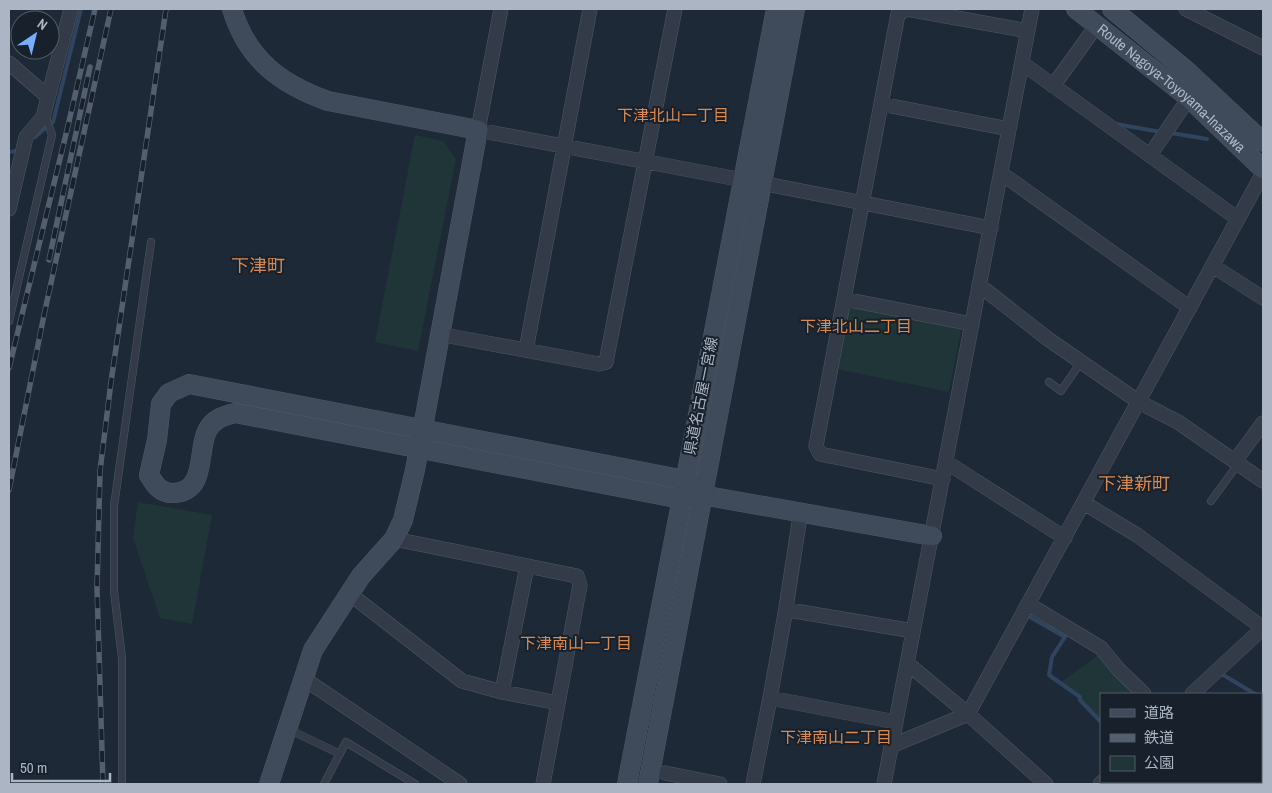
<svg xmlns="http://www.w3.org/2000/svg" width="1272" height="793" viewBox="0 0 1272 793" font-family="'Archivo Narrow','Noto Sans JP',sans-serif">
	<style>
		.green { fill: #203538 }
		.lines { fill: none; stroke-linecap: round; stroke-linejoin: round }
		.stream { stroke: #30445f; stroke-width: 4 }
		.lane-casing { stroke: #4f5865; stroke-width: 8 }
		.street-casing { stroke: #4f5865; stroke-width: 15 }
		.secondary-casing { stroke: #4f5865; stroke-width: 20 }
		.lane { stroke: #323b47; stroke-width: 7 }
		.street { stroke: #323b47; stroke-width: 14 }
		.secondary { stroke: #3f4a5a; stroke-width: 19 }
		.rail-casing { stroke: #535f6f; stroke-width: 5.5 }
		.rail { stroke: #17202b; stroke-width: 4; stroke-dasharray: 11; stroke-linecap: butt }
		.labels { text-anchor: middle; stroke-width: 4; stroke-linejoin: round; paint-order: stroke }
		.street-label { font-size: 15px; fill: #abb5c4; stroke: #17202b }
		.neighbourhood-label { font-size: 16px; fill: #d78b53; stroke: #17202b }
		.quarter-label { font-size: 18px; fill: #d78b53; stroke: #17202b }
	</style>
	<rect width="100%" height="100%" fill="#1e2937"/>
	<!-- green -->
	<path class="green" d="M415,135L443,141L456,159L418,351L375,342Z
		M854,305L962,326L949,392L837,369L847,309Z
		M138,502L212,515L192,624L160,618L133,538Z
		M1100,654L1138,694H1101V721L1081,700V696L1061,682Z"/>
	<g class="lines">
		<!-- stream -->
		<path class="stream" d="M1116,124L1161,132
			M1171,133L1207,139
			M35,137L53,122L81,9
			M9,152L17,151
			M1030,617L1065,637L1052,657L1049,675L1080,697V700L1101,722
			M1220,673L1255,694
			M1261,698L1263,700
			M1166,784L1168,782"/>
		<!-- lane casing -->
		<g class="lane-casing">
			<path id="lane" d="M9,321L52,135L47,120L43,117
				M1049,382L1061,391L1081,362
				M1211,501L1238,464
				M288,729L340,754
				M122,784V658L114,591V506L151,242
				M324,784L346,742L415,784"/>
		</g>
		<!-- street casing -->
		<g class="street-casing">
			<path id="street" d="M501,9L478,130L743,180
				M1186,9L1263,48
				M9,63L48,97
				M1022,63L1238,219
				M1053,86L1097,25
				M881,104L816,446L820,454L943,479
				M1009,129L881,104L898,14L907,9L1028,31
				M1150,155L1189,98
				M1001,173L1190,308
				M761,183L991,228
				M9,209L26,137L43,117L71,9
				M1213,266L1263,298
				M979,285L1048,339L1139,402L1178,422L1263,481
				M844,299L972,324
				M439,334L599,364L606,362L675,9
				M526,350L590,9
				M1235,461L1263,423
				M946,462L1065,538
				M1084,503L1137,535L1263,628
				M394,539L577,576L580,585L543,784
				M350,594L462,681L502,692L558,703
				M1028,604L1101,648L1119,670L1144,694
				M785,614L799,523
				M907,663L968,714L1046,784
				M303,678L460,784
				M502,692L527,566
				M1192,694L1263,628
				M770,698L896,722
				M891,746L968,714L1263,173
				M1261,771L1263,773
				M665,773L720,784
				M753,784L770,698L785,614L789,610L913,631
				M884,784L1032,9
				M1100,784L1102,782"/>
		</g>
		<!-- secondary casing -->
		<g class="secondary-casing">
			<g id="secondary">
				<path d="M232,9C247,59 280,84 328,101L478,130L415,470L403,520L394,539L361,576L313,650L269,784"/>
				<path id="s1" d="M1076,9L1189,98L1263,169"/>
				<path d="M1112,9L1187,71L1263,142"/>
				<path d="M702,495L685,480L189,384L169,393L161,404L157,440L149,475C155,485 161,494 174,493C207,491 197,452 207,431C213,419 223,416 235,413L681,499L702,495L932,536"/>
				<path d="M627,784L776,9"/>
				<path d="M648,784L795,9"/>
			</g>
		</g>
		<!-- lane -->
		<use href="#lane" class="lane"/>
		<!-- street -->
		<use href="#street" class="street"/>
		<!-- secondary -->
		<use href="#secondary" class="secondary"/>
		<!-- rail casing -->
		<g class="rail-casing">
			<path id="rail" d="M49,260L90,67
				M9,368L67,130L95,9
				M9,490L44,315L111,9
				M103,784L97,588L100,471L111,382L166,9"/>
		</g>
		<!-- rail -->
		<use href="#rail" class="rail"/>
	</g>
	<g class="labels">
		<!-- street labels -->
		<g class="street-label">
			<text dy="5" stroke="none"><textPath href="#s1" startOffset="124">Route Nagoya-Toyoyama-Inazawa</textPath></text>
			<text transform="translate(701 396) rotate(-79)" y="5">県道名古屋一宮線</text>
		</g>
		<!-- neighbourhood labels -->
		<g class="neighbourhood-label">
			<text x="673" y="121">下津北山一丁目</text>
			<text x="856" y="332">下津北山二丁目</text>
			<text x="576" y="649">下津南山一丁目</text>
			<text x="836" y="743">下津南山二丁目</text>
		</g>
		<!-- quarter labels -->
		<g class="quarter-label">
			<text x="258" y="272">下津町</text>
			<text x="1134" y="490">下津新町</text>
		</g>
	</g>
	<!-- border -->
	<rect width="1272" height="793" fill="none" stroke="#abb5c4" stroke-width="20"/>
	<!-- legend -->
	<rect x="1100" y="693" width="162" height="90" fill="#17202b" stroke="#525c68"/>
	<rect x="1110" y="709" width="25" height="8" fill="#3f4a5a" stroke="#525c68"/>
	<text x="1144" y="718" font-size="15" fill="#abb5c4">道路</text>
	<rect x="1110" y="734" width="25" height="8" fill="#535f6f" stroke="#525c68"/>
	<text x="1144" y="743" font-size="15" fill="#abb5c4">鉄道</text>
	<rect x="1110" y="756" width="25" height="15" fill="#203538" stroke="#525c68"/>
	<text x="1144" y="768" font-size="15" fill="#abb5c4">公園</text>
	<!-- north arrow -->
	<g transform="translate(35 35) rotate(35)"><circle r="24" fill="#17202b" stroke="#525c68"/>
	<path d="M0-4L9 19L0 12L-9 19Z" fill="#78adfd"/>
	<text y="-8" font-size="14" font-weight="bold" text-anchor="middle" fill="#abb5c4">N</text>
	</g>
	<!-- scale -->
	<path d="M12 773v8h98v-8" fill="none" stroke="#abb5c4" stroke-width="2.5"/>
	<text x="20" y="773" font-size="15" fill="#abb5c4" stroke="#17202b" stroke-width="4" paint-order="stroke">50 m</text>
</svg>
